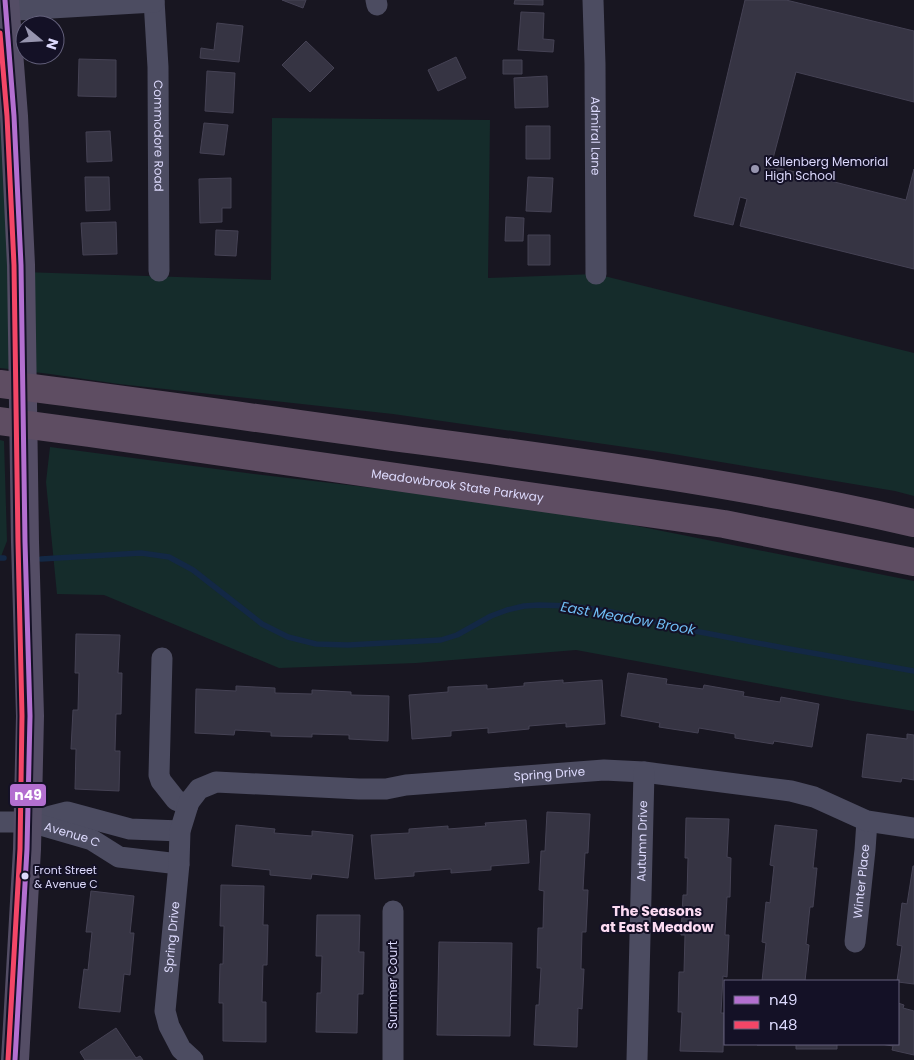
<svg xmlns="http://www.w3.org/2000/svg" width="914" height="1060" viewBox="0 0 914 1060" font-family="Poppins,sans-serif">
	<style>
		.green { fill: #152c2b }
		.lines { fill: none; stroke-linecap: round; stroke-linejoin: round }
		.stream { stroke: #132845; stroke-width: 5.5 }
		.building { fill: #363443; stroke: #454254 }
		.minor { stroke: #4c4c61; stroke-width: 21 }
		.major { stroke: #544d65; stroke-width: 28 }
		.highway { stroke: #5e4d62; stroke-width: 28 }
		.bus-1-casing { stroke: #141126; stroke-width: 9 }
		.bus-2-casing { stroke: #141126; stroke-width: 9 }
		.bus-1 { stroke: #b36fd0; stroke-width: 5 }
		.bus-2 { stroke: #f34667; stroke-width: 5 }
		.poi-dot { fill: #9795af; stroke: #141126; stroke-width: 2 }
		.bus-dot { fill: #dcd9fc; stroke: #141126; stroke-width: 2 }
		.labels { text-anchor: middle; stroke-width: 4; stroke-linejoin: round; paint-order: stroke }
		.bus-label { font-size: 11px; fill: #dcd9fc; stroke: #141126; text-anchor: start }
		.street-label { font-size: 12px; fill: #dcd9fc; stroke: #141126 }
		.poi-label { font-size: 12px; fill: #dcd9fc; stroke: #141126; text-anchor: start }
		.water-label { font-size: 14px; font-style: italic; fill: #6fbdf4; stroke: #141126 }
		.neighbourhood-label { font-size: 14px; font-weight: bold; fill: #fcdbf2; stroke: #141126 }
		.line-badge { stroke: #141126; stroke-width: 2 }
		.badge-label { font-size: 14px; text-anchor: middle; font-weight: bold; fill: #fff }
	</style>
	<rect width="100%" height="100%" fill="#181621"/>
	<!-- green -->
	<path class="green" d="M0,11L22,272L271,280L272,118L490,120L488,278L596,274L914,353V496L895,491L667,453L393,414L119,384L50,374L0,368Z
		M0,440L4,441L7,541L0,559Z
		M50,447L254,474L442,496L612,521L914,581V711L853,701L576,650L416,663L279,668L104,595L57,594L46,482Z"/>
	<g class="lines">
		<!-- stream -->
		<path class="stream" d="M0,558H4
			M41,559L141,553L169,557L193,570L262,624L288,637L316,644L348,645L441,640L457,635L491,616L507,610L524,606L539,605L571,606L607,611L700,632L784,648L914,671"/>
	</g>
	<!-- building -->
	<path class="building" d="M282,0H306L303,8Z
		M515,0H543V5L514,4Z
		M745,0H786L914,31V102L796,72L771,166L906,200L914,169V269L740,226L747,199L740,197L733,225L694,216Z
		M521,12L544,13L543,39L554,40L553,52L518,50Z
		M217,23L243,26L239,62L200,58L201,48L214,50Z
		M306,41L334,68L310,92L282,65Z
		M456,57L466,78L438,91L428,70Z
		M79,59L116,60V97L78,96Z
		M503,60H522V74H503Z
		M207,71L235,73L233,113L205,111Z
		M547,76L548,107L515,108L514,78Z
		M204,123L228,125L224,155L200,153Z
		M526,126H550V159H526Z
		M110,131L112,161L87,162L86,132Z
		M85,177H109L110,210L86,211Z
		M528,177L553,178L551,212L526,211Z
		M231,178V208H222V222L200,223L199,179Z
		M506,217L524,218L523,241H505Z
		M116,222L117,254L83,255L81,223Z
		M216,230L238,231L236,256L215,255Z
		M528,235H550V265H528Z
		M76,634L120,635L118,673H122L121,714H116L115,751H120L119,791L75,789L76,749H71L73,710H78L79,673H75Z
		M628,673L667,679L666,684L703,689L704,685L744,692L743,696L780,702L781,697L819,704L812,747L774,741L773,744L735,738V734L699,728L698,733L659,727L660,723L621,716Z
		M563,680V683L602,680L605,724L566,727V723L529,726V729L488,733V728L451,731V736L412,739L409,695L448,692V687L487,685V689L524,686V683Z
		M236,686L275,688V693L312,694V690L351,692V695L389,696L388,741L349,739V735L312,734V737L271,736V732L235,730L234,735L195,733L196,689L236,691Z
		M867,734L907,739V734L914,735V780L902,778L901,782L862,777Z
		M547,812L590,814L588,853H585L583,890H588L586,932H582L581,969H584L582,1009L578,1008L577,1047L534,1045L536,1005H539L541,968H537L538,928H543L544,891L539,890L541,851H545Z
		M686,818L729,819L727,857L731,858L730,897H727L725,935H729L727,977L723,976L721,1013H724L723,1052L680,1051L682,1012H678L679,972H684L685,935H681L683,895H687L688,858H685Z
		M526,820L529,863L491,866V870L451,873V869L414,872V876L375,879L371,835L409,833V829L448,826V829L486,826L485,823Z
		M236,825L275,829L274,833L312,836V831L353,835L348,878L312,874L311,879L270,875V870L232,866Z
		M775,825L817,830L813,868H817L813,907H810L806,944L809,945L805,981H762L766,943L762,942L766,902L770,903L774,866L770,865Z
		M913,866H914V984L898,982L897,981L902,946L897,945L902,903L907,904Z
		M221,885L264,886L263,925H268L267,965H263L262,1002H266V1042L223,1041V1003H219L220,964H223L224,926H220Z
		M91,891L134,896L130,933H134L130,975L124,974L120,1012L79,1008L84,969L88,970L92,932H86Z
		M317,915H360L359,952H364L363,994H358L357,1033L316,1032L317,993H321L322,956H316Z
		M439,942L512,943L510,1036L437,1035Z
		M898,1003L904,1005L903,1008L914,1011V1055L892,1050L893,1046L881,1044H898Z
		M116,1028L136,1058L140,1056L143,1060H85L80,1052Z
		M757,1044H837V1049H796V1045H757Z"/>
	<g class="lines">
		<!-- minor -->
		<g class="minor">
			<path id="s1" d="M154,0L158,67L159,271"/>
			<path d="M376,0L377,5"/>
			<path id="s2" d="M593,0L595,64L596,274"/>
			<path d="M0,11L154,2"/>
			<path d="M162,658L159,775L161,781L176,800L188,805"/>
			<path d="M0,822H28L67,812L130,829L180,831"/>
			<path id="s3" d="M30,822L92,840L119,857L179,864"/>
			<path d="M393,911V1060"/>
			<path id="s4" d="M855,942L865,850L867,821"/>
			<path id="s5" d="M193,1060L181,1049L169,1026L165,1011L179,864L180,831L189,802L199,789L216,782L359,789H386L406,785L604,770L644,772L791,791L814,797L867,821L914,828"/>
			<path id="s6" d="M637,1060L644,772"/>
		</g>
		<!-- major -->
		<path class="major" d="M5,0L14,116L21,265L25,542L30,716L27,849L15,1060"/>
		<!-- highway -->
		<g class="highway">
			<path d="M0,384C138,401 276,421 415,440C582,462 749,485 914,523"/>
			<path id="s7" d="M0,421L89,433L724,524L914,562"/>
		</g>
		<!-- bus-1 casing -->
		<g class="bus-1-casing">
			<path id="bus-1" d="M5,0L14,116L21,265L25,542L30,716L27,849L15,1060"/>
		</g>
		<!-- bus-2 casing -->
		<g class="bus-2-casing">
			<path id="bus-2" d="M0,33L7,116L14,265L18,542L22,716L20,849L8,1060"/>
		</g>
		<!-- bus-1 -->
		<use href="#bus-1" class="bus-1"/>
		<!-- bus-2 -->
		<use href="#bus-2" class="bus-2"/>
	</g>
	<!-- markers -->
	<circle class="poi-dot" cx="755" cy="169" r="5"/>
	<circle class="bus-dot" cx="25" cy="876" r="4.5"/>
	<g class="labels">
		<!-- bus labels -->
		<g class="bus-label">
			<text x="34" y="874">Front Street<tspan x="34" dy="14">&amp; Avenue C</tspan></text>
		</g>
		<!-- street labels -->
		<g class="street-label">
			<text dy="4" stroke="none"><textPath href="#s1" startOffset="136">Commodore Road</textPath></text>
			<text dy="4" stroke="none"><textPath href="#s2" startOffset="136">Admiral Lane</textPath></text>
			<text dy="4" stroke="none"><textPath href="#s7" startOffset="462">Meadowbrook State Parkway</textPath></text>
			<text dy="4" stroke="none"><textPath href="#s5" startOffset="638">Spring Drive</textPath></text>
			<text dy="4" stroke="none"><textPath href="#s3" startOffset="44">Avenue C</textPath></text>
			<text dy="4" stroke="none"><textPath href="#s6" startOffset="219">Autumn Drive</textPath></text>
			<text dy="4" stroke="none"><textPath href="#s4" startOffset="61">Winter Place</textPath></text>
			<text dy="4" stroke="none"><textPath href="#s5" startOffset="132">Spring Drive</textPath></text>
			<text transform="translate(393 985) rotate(-90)" y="4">Summer Court</text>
		</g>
		<!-- poi labels -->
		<g class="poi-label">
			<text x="765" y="166">Kellenberg Memorial<tspan x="765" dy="14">High School</tspan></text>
		</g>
		<!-- water labels -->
		<g class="water-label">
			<text transform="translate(628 618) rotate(10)" y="5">East Meadow Brook</text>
		</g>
		<!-- neighbourhood labels -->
		<g class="neighbourhood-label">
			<text x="657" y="916">The Seasons<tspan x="657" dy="16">at East Meadow</tspan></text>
		</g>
	</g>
	<rect class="line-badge" x="9" y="783" width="38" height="24" rx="5" fill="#b36fd0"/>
	<g class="badge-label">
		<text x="28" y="800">n49</text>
	</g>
	<!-- legend -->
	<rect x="724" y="980" width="175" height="65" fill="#141126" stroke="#64617c"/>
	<rect x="734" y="996" width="25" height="8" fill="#b36fd0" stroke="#64617c"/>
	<text x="769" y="1005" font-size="15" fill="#dcd9fc">n49</text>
	<rect x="734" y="1021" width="25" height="8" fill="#f34667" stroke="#64617c"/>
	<text x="769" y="1030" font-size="15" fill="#dcd9fc">n48</text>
	<!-- north arrow -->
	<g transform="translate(40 40) rotate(108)"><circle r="24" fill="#141126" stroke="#64617c"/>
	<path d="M0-4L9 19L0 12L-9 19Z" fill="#9795af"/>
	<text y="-8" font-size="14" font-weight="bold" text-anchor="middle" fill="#dcd9fc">N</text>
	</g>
</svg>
